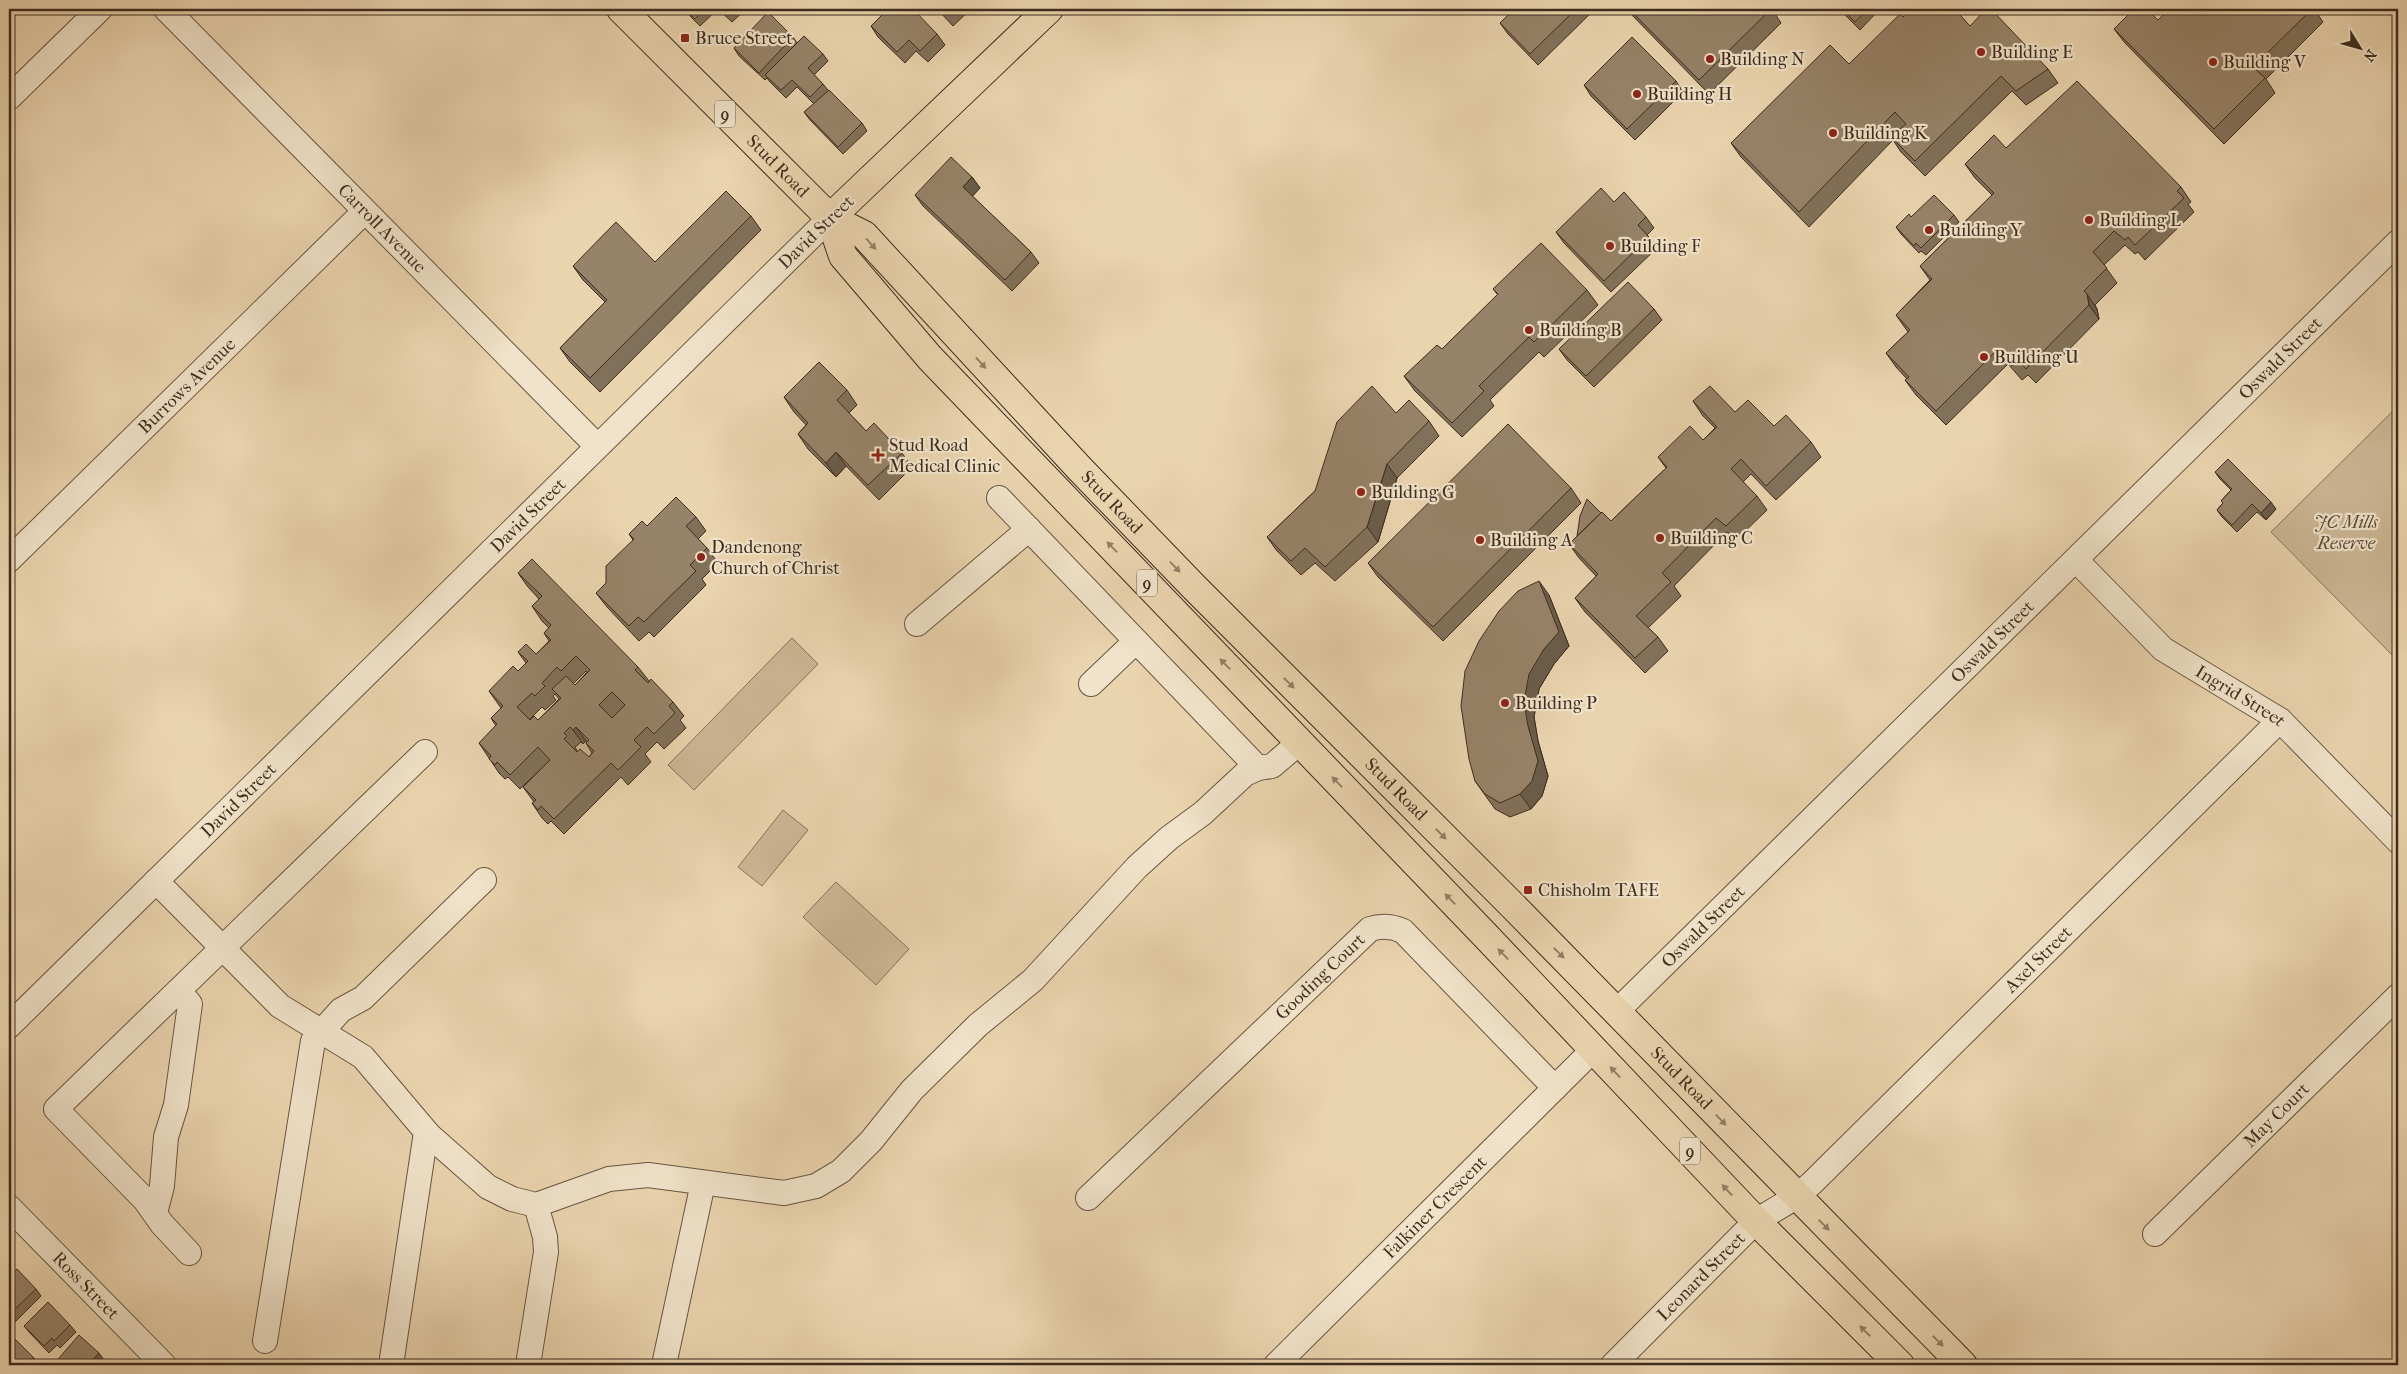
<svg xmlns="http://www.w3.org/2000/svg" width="2407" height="1374" viewBox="0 0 2407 1374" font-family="'IM FELL French Canon',serif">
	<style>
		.green { fill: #cdb796; stroke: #86725a }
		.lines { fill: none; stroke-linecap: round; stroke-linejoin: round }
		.minor-casing { stroke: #695642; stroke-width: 26 }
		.major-casing { stroke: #3e2c1e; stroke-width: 30 }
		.highway-casing { stroke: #3e2c1e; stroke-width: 30 }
		.minor { stroke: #f1e3ca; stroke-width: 24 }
		.major { stroke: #ead4ae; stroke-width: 28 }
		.highway { stroke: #ead4ae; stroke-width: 28 }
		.wall { fill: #82715a; stroke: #3e2c1e; fill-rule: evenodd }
		.shaded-wall { fill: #6a5c4a; stroke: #3e2c1e }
		.building { fill: #978369; stroke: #3e2c1e; fill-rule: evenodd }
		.oneway { fill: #948066 }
		.poi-dot { fill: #8f2418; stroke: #f1e3ca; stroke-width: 2 }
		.labels { text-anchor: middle; stroke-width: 4.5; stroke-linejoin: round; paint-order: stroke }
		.shield { fill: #f1e3ca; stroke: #746352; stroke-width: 1 }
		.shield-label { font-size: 16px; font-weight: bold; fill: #3e2c1e }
		.poi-label { font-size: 18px; fill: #3e2c1e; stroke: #f1e3ca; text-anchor: start }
		.street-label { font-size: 18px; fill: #3e2c1e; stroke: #f1e3ca }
		.park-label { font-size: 18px; font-style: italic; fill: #5b4836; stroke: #f1e3ca }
	</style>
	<rect width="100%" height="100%" fill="#ead4ae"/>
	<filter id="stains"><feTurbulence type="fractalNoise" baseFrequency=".004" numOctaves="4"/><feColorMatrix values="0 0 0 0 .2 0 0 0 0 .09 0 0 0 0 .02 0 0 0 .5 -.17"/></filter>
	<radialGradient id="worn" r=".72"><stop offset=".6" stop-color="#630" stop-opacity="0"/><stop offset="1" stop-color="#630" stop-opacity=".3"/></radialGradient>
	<!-- green -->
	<path class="green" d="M2398,406V661L2271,532Z
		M792,638L818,664L694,790L668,765Z
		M586,741L599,754L604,766L574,754V748L581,742L583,744Z
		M783,810L808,830L762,886L738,867Z
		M836,882L909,949L876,985L803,917Z"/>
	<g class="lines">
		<!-- minor casing -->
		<g class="minor-casing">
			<g id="minor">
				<path id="s1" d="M166,9L597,446"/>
				<path d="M9,98L100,9"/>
				<path d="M999,498L1258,768"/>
				<path id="s2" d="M9,560L364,212"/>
				<path id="s3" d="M2076,560L2163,649L2280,720L2398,841"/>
				<path d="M917,624L1029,529"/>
				<path d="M1091,684L1135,642"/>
				<path d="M156,881L280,1006L363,1057L429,1135L488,1187L512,1199L536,1205L609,1179L648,1175L784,1193L816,1186L841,1171L871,1141L912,1090L978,1025L1033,980L1137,867L1169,838L1203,813L1245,774L1258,768L1272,766L1300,742"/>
				<path id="s4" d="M1616,1012L2398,242"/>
				<path id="s5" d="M9,1026L830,218"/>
				<path id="s6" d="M1088,1198L1370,929C1382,925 1392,926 1403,931L1555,1088"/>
				<path id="s7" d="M9,1207L164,1365"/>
				<path d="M155,1213L162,1186L166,1137L176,1105L190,1004L179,991"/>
				<path id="s8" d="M2155,1234L2398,996"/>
				<path d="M189,1253L162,1224L145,1200L56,1109L425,752"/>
				<path d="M265,1341L313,1041L341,1010L363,998L484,880"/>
				<path d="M391,1365L426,1132"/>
				<path d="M528,1365L546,1252L545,1237L536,1205"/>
				<path d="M664,1365L703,1183"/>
				<path id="s9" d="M1276,1365L1594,1049"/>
				<path id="s10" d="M1613,1365L1756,1221L1796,1197L1812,1183L2280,720"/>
			</g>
		</g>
		<!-- major casing -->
		<g class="major-casing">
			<path id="major" d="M830,218L1049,9"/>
		</g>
		<!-- highway casing -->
		<g class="highway-casing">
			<g id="highway">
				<path id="s11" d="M621,9L830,218L864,235L1080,469L1194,587L1513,906L1963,1365"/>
				<path d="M830,218L843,256L930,358L1484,934L1756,1221L1900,1365"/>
			</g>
		</g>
		<!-- minor -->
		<use href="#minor" class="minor"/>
		<!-- major -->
		<use href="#major" class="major"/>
		<!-- highway -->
		<use href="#highway" class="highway"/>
	</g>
	<!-- wall -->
	<path class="wall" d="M684,9H718L700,26L687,13Z
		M718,9H746L732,22Z
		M937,9H971L953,26Z
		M1502,9H1595L1538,65L1508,34L1500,23L1508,16Z
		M1626,9H1772L1781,23L1709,94Z
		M1839,9H1876L1878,11L1860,30Z
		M2169,9H2314L2323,22L2266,79L2275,93L2224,144L2125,43L2114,29L2158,20Z
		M1903,17L1970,26L2048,69L2058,83L2026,105L2012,91L1925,176L1901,152L1893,140L1809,227L1741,157L1731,143L1849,64Z
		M871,26L937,34L945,45L928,62L916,51L905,63L878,37Z
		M793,37L797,43L823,54L828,61L814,75L823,84L828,90L862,123L867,131L843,154L810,120L804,112L814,104L797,87L786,98L770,82L767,78L765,80L739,56L734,48Z
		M1676,81L1683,92L1635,140L1591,96L1584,85Z
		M2006,148L2181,187L2191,202L2188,204L2194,212L2145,260L2138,252L2135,254L2125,245L2104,265L2117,283L2095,305L2097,309L2099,319L2036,383L2028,375L2022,380L2008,364L1946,425L1916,395L1905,380L1907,379L1896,367L1886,353L1908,332L1896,315L1930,280L1920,266L1992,195L1975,178L1965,164Z
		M972,177L980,188L972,196L1031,252L1039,263L1012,291L923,206L915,195Z
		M1614,202L1646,217L1654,228L1647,235L1657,248L1611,292L1564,243L1556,232Z
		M1954,215L1959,222L1926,255L1921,251L1919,253L1901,234L1896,227L1911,217Z
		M751,216L761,230L600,392L570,362L560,348L605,302L583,280L573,266L655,262Z
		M1493,289L1587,290L1598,305L1544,357L1539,352L1490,400L1494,406L1462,437L1415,391L1404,376L1442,349L1498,295Z
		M1654,309L1662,320L1594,387L1567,360L1559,349Z
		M847,390L857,405L849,413L866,431L902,453L912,467L879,500L846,466L836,477L808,449L798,434L806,425L794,412L784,397Z
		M1693,401L1735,412L1774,426L1811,442L1821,457L1776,500L1751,474L1743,482L1757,496L1767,510L1736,540L1727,532L1674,586L1681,596L1648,628L1658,637L1668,651L1645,673L1585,612L1575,598L1596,576L1579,558L1569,544L1601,513L1611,521L1666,468L1658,457L1703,440L1715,428L1703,416Z
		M1396,413L1429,421L1439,436L1397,478L1378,542L1335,581L1315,563L1301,575L1277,551L1267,537Z
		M2215,472L2276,509L2266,520L2257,512L2237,532L2222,517L2217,510L2223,503L2221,501L2231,490L2220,479Z
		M1571,488L1581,503L1443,641L1378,577L1368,563Z
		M696,517L706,531L698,539L707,548L718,563L702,579L706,585L654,637L649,632L639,641L607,607L596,593L606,583L633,540L629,534L647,526Z
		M518,573L638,667L649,681L673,702L684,716L680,720L686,728L664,749L657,742L645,754L651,762L628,785L621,777L564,834L551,821L548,824L542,818L532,803L534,802L523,787L545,765L520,789L508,777L505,779L499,773L479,743L496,726L491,718L501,708L489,691L518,671L526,663L518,652L536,654L549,641L544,633L549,628L542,621L532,606L539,599L528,587ZM586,671L587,672L575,685L573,684ZM555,694L559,699L538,720H529L542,707L545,710L556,700L553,696ZM586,741L587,742L586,743L592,753L589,757L577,751L575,747L581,742L583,744Z
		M1549,595L1569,646L1554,664L1539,689L1534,717L1538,741L1548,776L1542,796L1531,809L1510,817L1495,809L1475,781Z
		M9,1277L36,1289L41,1296L14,1323L9,1318Z
		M70,1325L76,1332L60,1348L57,1345L49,1353L30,1333L24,1326Z
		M34,1358L39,1365H9Z"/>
	<!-- shaded-wall -->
	<path class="shaded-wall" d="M972,177L980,188L971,198L963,187Z
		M2087,294L2097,309L2099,319L2089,305Z
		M836,452L846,466L836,477L826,463Z
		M1387,464L1397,478L1378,542L1367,527Z
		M2271,502L2276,509L2266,520L2261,513Z
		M1539,581L1549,595L1569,646L1554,664L1539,689L1534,717L1538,741L1548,776L1542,796L1531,809L1520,794L1524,702Z
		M576,727L586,741L583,744L573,730Z
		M99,1353L104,1360L99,1365H88Z"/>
	<!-- building -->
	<path class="building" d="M685,9H705L695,19Z
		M721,9H733L727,15Z
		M888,9H913L937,34L920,51L909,40L897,52L871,26Z
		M940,9H952L946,15Z
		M1504,9H1576L1530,54L1500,23L1509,14Z
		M1629,9H1771L1699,80Z
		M1842,9H1868L1855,22Z
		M1910,9H1955L1970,26L1986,9H1991L2048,69L2016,91L2001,76L1915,161L1891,137L1906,124L1895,112L1799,212L1731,143L1830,45L1849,64L1900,14L1903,17Z
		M2134,9H2147L2158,20L2169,9H2312L2253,67L2265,78L2214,129L2114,29Z
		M768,12L793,37L759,73L734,48Z
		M804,36L823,54L808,68L823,84L810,97L792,80L781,90L765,75Z
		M1632,37L1676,81L1627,129L1584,85Z
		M2077,81L2181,187L2177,191L2184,198L2135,245L2128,237L2125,240L2114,231L2093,252L2107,268L2084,291L2087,294L2089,305L2026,369L2018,360L2012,366L1997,350L1936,411L1905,380L1909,377L1886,353L1910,330L1896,315L1932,279L1920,266L1994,193L1965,164L1994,135L2006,148Z
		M829,90L862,123L838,147L804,112Z
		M951,157L972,177L963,187L1031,252L1005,280L915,195Z
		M1601,188L1614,202L1624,192L1646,217L1638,225L1649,237L1604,281L1556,232Z
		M726,191L751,216L590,378L560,348L607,300L573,266L616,222L655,262Z
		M1934,195L1954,215L1921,248L1916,243L1914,246L1896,227L1909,214L1911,217Z
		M1541,243L1587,290L1534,342L1529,337L1479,386L1484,391L1452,423L1404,376L1437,345L1442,349L1498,294L1493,289Z
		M1628,282L1654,309L1586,376L1559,349Z
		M819,362L847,390L837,400L866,431L874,423L902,453L868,485L836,452L826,463L798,434L808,423L784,397Z
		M1372,386L1396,413L1409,400L1429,421L1387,464L1367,527L1325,567L1305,548L1291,561L1267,537L1315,491L1337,422Z
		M1710,386L1735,412L1748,400L1774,426L1786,415L1811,442L1766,486L1741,459L1731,469L1757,496L1726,526L1716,518L1662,573L1671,582L1636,616L1658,637L1635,658L1575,598L1598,574L1569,544L1602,512L1611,521L1664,470L1667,467L1658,457L1690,426L1703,440L1717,427L1693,401Z
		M1508,424L1571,488L1433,627L1368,563Z
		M2228,459L2271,502L2261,513L2252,504L2232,525L2217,510L2223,503L2221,501L2232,489L2215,472Z
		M676,497L696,517L686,526L707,548L690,565L696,571L644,622L638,617L629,626L596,593L606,583V566L634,539L629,534L642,521L647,526Z
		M1587,499L1601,513L1577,536L1580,516Z
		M532,559L638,667L635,670L648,683L651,679L673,702L669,706L675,713L654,734L647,727L634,740L641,747L618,770L611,763L554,819L541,806L538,810L532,803L536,800L523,787L550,760L538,747L510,775L497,762L495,765L489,759L491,756L479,743L497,724L491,718L503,706L489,691L513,666L518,671L528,661L518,652L526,644L536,654L551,640L544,633L551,625L532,606L542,596L518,573ZM576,656L590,670L575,685L566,676L552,689L561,698L538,720L534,716L530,720L517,707L532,693L535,696L545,686L542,683L557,667L561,671ZM612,692L625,705L612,718L599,705ZM570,727L573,730L576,727L589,740L586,743L594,751L589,757L580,749L577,752L564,739L567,736L564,733Z
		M1539,581L1559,632L1544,649L1529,674L1524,702L1528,726L1538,761L1532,781L1520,794L1500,803L1485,794L1475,781L1469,759L1461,706L1465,671L1479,641L1499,611L1518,591Z
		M17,1269L36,1289L9,1315V1277Z
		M48,1302L70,1325L54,1341L52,1338L44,1346L24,1326Z
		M79,1335L99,1353L88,1365H53Z
		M13,1337L34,1358L30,1361L35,1365H9V1341Z"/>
	<!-- one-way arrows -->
	<defs><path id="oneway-solid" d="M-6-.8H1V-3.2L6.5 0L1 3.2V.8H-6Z" transform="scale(1.25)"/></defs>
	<g class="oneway">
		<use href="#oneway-solid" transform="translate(871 244) rotate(48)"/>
		<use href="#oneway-solid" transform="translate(981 363) rotate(47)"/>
		<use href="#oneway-solid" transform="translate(1112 547) rotate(-134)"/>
		<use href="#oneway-solid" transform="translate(1175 567) rotate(46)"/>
		<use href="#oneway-solid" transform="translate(1225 664) rotate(-134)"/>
		<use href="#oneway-solid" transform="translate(1289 683) rotate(45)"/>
		<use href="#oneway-solid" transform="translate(1337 782) rotate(-134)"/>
		<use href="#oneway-solid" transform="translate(1441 834) rotate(45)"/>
		<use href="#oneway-solid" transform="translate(1450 899) rotate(-134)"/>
		<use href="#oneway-solid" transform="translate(1559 953) rotate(45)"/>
		<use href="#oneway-solid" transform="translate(1503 954) rotate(-134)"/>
		<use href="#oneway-solid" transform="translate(1615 1072) rotate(-133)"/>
		<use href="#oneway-solid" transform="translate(1721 1120) rotate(46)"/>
		<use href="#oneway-solid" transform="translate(1727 1190) rotate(-133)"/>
		<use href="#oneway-solid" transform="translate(1824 1225) rotate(45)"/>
		<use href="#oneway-solid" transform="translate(1865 1331) rotate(-135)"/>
		<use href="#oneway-solid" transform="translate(1938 1341) rotate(45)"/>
	</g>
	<!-- markers -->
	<g class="poi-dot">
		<rect x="680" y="33" width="10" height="10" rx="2.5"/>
		<circle cx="1981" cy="52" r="5"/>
		<circle cx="1710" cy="59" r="5"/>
		<circle cx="2213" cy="62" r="5"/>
		<circle cx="1637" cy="94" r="5"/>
		<circle cx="1833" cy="133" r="5"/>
		<circle cx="2089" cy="220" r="5"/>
		<circle cx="1929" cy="230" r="5"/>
		<circle cx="1610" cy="246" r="5"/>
		<circle cx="1529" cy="330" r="5"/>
		<circle cx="1984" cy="357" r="5"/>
		<path d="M875.5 447.5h5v5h5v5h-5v5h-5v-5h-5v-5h5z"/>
		<circle cx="1361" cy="492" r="5"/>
		<circle cx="1660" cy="538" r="5"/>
		<circle cx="1480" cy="540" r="5"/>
		<circle cx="701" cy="557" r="5"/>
		<circle cx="1505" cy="703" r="5"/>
		<rect x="1523" y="885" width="10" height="10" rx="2.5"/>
	</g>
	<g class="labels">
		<!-- shield labels -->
		<g class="shield">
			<rect x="715" y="100.5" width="20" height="27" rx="4"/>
			<rect x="1137" y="569.5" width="20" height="27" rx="4"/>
			<rect x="1680" y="1137.5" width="20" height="27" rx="4"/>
		</g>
		<g class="shield-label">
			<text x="725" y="120">9</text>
			<text x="1147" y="589">9</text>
			<text x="1690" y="1157">9</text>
		</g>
		<!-- poi labels -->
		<g class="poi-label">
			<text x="695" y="44">Bruce Street</text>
			<text x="1991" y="58">Building E</text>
			<text x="1720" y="65">Building N</text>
			<text x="2223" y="68">Building V</text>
			<text x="1647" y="100">Building H</text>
			<text x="1843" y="139">Building K</text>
			<text x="2099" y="226">Building L</text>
			<text x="1939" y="236">Building Y</text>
			<text x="1620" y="252">Building F</text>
			<text x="1539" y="336">Building B</text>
			<text x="1994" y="363">Building U</text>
			<text x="889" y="451">Stud Road<tspan x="889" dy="21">Medical Clinic</tspan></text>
			<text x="1371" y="498">Building G</text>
			<text x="1670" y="544">Building C</text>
			<text x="1490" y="546">Building A</text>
			<text x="711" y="553">Dandenong<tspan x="711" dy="21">Church of Christ</tspan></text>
			<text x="1515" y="709">Building P</text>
			<text x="1538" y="896">Chisholm TAFE</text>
		</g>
		<!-- street labels -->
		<g class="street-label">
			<text dy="6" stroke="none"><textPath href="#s11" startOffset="222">Stud Road</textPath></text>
			<text dy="6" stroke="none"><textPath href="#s1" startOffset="308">Carroll Avenue</textPath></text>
			<text transform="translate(816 232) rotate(-44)" y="6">David Street</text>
			<text dy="6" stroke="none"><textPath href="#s4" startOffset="932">Oswald Street</textPath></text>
			<text dy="6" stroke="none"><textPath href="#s2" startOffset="249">Burrows Avenue</textPath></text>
			<text dy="6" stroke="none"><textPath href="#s11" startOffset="698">Stud Road</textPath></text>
			<text dy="6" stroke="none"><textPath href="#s5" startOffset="728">David Street</textPath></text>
			<text dy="6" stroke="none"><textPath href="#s4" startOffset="528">Oswald Street</textPath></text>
			<text dy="6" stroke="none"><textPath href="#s3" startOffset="215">Ingrid Street</textPath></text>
			<text dy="6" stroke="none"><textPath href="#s11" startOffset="1102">Stud Road</textPath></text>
			<text dy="6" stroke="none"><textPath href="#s5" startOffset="322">David Street</textPath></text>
			<text dy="6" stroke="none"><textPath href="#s4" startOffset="122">Oswald Street</textPath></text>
			<text dy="6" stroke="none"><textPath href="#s10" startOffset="589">Axel Street</textPath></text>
			<text dy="6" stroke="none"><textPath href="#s6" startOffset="321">Gooding Court</textPath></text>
			<text dy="6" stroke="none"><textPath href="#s11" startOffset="1508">Stud Road</textPath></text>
			<text dy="6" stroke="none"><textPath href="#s8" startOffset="170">May Court</textPath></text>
			<text dy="6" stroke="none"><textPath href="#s9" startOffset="224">Falkiner Crescent</textPath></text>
			<text dy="6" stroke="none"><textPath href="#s10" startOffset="125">Leonard Street</textPath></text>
			<text dy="6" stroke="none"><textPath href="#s7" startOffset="110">Ross Street</textPath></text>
		</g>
		<!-- park labels -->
		<g class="park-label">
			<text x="2346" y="528">JC Mills<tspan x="2346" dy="21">Reserve</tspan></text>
		</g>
	</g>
	<!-- margin -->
	<rect width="2407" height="1374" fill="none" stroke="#ead4ae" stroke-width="30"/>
	<rect x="10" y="10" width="2387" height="1354" fill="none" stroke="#3e2c1e" stroke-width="2.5"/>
	<rect x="15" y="15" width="2377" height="1344" fill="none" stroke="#3e2c1e"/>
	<!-- north arrow -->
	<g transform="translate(2360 48) rotate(127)" stroke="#f1e3ca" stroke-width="4" paint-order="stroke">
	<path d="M0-4L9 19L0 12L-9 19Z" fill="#3e2c1e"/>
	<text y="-8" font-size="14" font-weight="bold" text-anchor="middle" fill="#3e2c1e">N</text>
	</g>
	<rect width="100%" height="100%" filter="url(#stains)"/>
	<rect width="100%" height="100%" fill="url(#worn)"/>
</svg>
